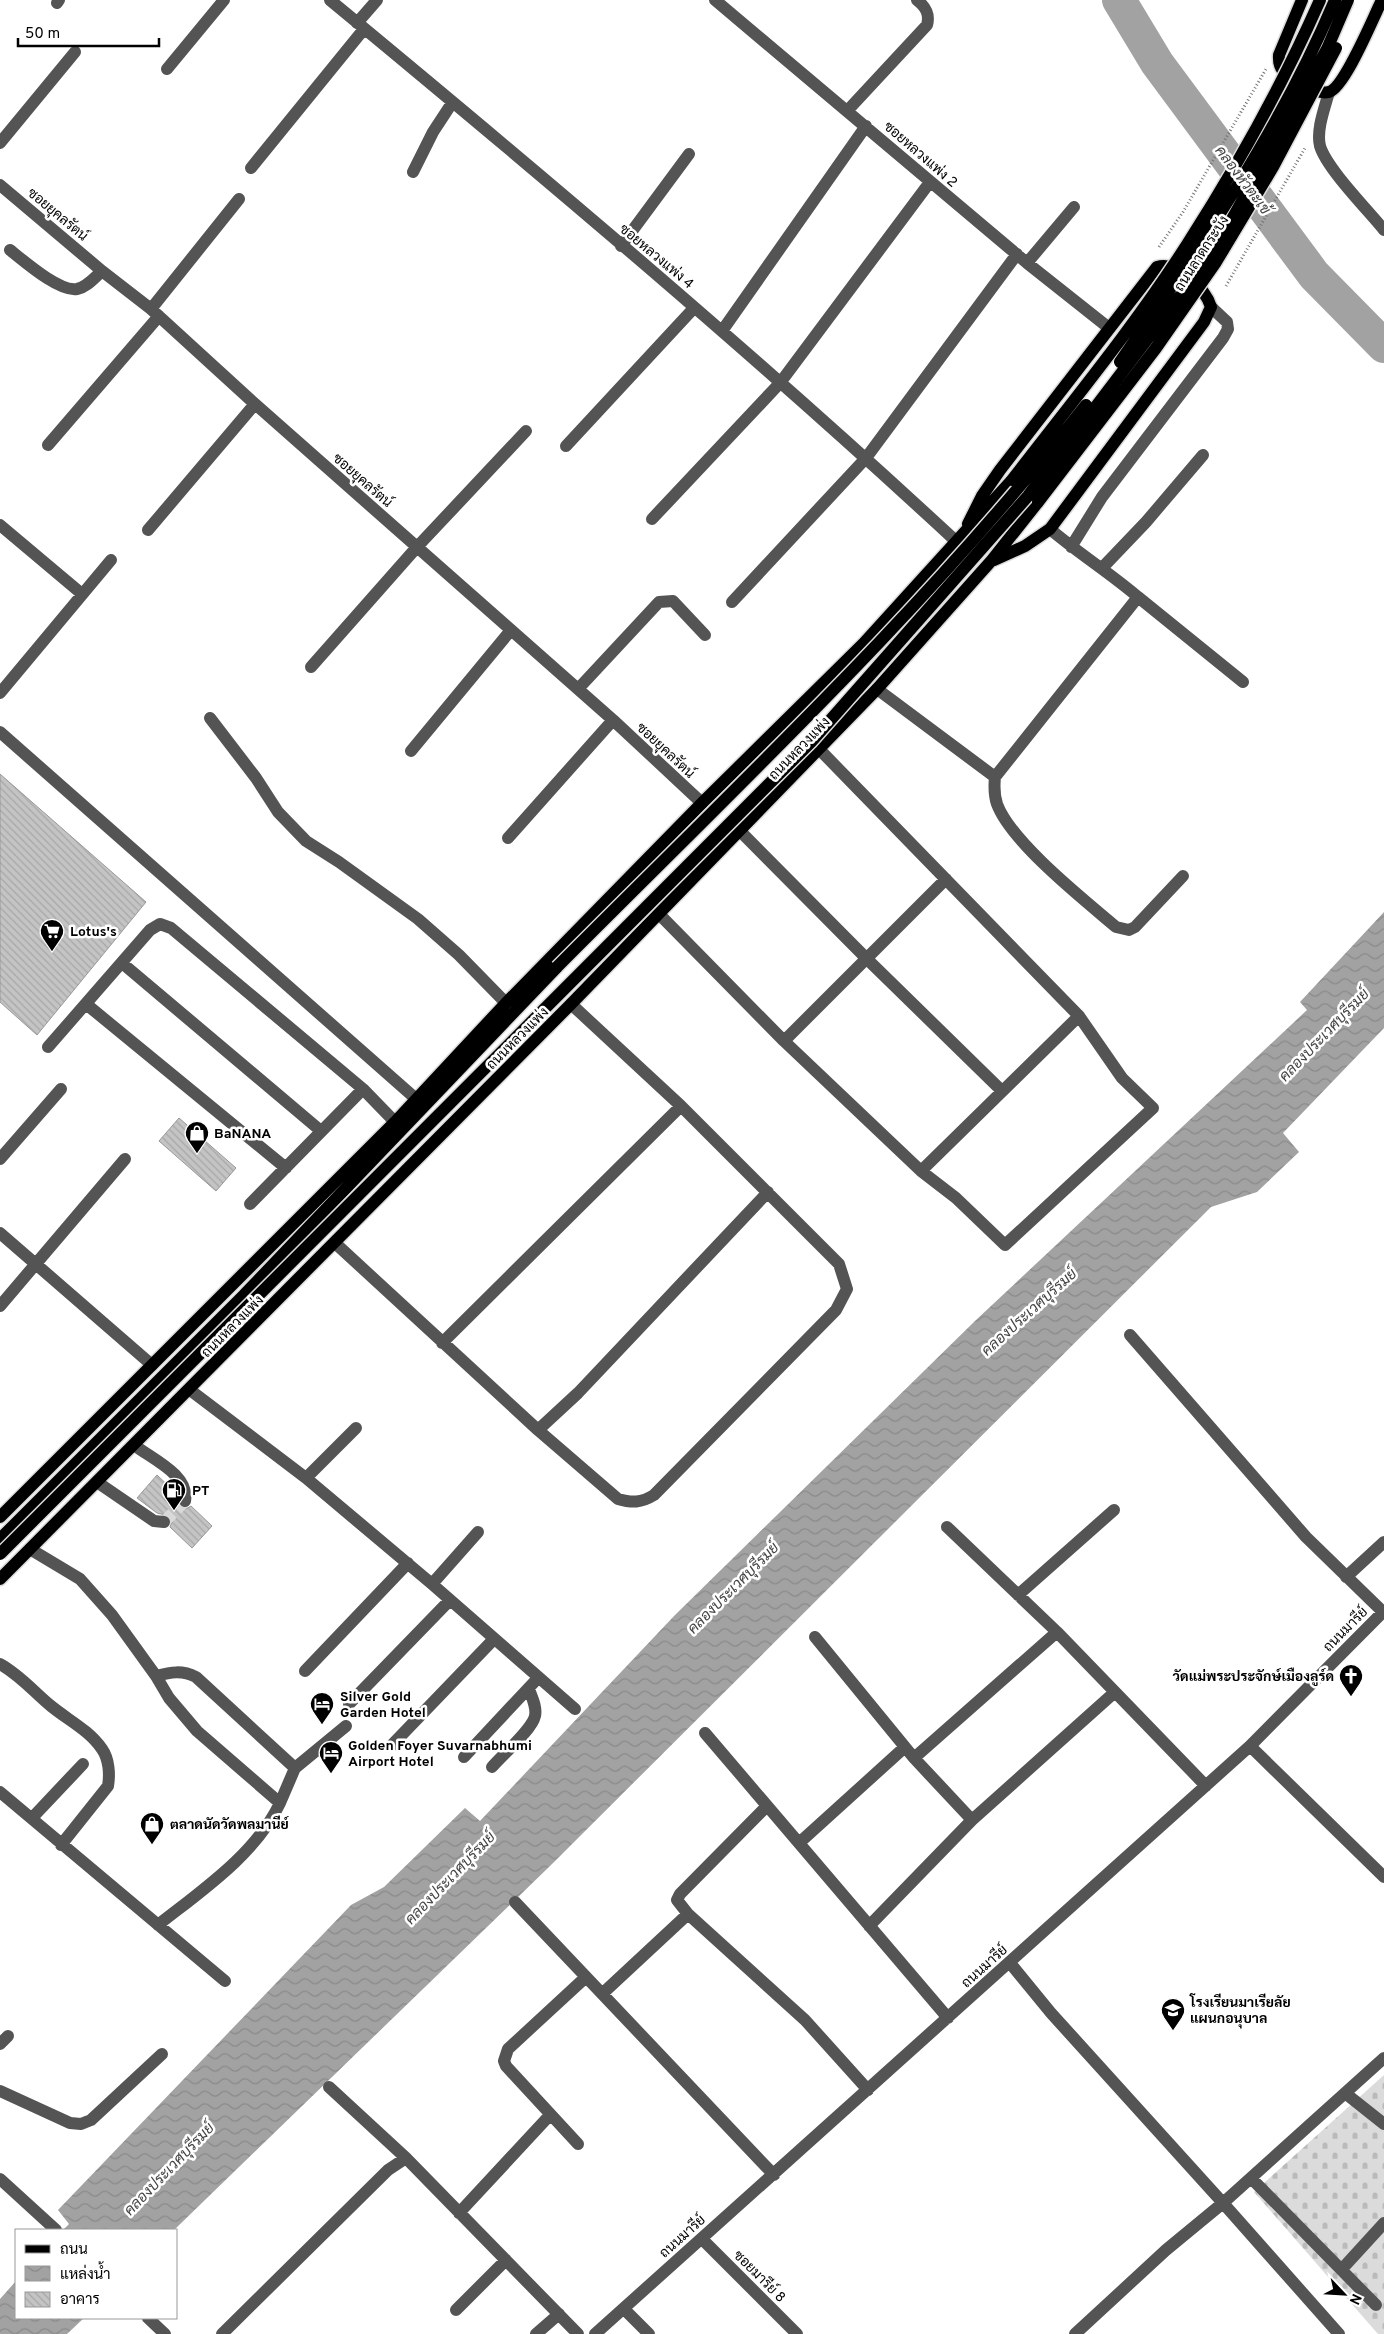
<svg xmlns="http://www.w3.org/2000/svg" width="1384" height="2334" viewBox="0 0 1384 2334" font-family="Overpass,Sarabun,sans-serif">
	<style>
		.cemetery { fill: url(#cemetery-stones) }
		.water { fill: url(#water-waves) }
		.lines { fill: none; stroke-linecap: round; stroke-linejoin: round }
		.river { stroke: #a2a2a2; stroke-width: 34 }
		.building { fill: url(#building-back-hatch); stroke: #989898 }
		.minor-tunnel { stroke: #d9d9d9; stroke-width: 12; stroke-dasharray: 12 6; stroke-linecap: butt }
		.major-casing { stroke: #dbdbdb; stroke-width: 15 }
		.path { stroke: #767676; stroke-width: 3; stroke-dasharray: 1 2.5; stroke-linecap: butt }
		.minor { stroke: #545454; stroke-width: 12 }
		.major { stroke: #000; stroke-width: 12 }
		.major-bridge-casing { stroke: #dbdbdb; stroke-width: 15; stroke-linecap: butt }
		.major-bridge { stroke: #000; stroke-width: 12 }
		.labels { text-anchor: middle; stroke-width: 5; stroke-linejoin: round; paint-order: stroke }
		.street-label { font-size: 14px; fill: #000; stroke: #fff }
		.poi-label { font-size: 14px; font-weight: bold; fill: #000; stroke: #fff; text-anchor: start }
		.water-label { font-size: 15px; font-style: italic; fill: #434343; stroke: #fff }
	</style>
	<defs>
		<pattern id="cemetery-stones" width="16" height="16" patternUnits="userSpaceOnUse" patternTransform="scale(1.25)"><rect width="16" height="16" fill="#dbdbdb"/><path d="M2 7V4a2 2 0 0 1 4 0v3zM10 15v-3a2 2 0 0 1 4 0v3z" fill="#bababa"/></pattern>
		<pattern id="water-waves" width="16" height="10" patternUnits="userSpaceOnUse" patternTransform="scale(1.25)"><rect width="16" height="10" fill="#a2a2a2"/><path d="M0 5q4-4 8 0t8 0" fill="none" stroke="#8a8a8a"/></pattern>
		<pattern id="building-back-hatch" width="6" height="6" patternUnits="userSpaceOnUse" patternTransform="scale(1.25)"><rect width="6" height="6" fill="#c4c4c4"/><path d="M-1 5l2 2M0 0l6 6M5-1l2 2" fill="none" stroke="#a7a7a7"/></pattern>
	</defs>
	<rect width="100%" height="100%" fill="#fff"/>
	<!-- cemetery -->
	<path class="cemetery" d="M1384,2075V2334H1378L1254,2192Z"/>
	<!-- water -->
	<path class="water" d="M1384,912V1028L1283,1133L1299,1152L1257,1192L1211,1207L551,1865L174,2230H63L69,2224L58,2210L351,1905L384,1887L465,1808L480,1821L675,1615L976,1320L1307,1010L1300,1002Z
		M16,2281V2318H84L67,2334H0V2299Z"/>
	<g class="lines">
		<!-- river -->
		<path class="river" d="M1119,0L1157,63L1314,275L1384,346"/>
	</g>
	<!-- building -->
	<path class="building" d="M0,774L146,902L37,1035L0,1002Z
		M179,1118L236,1168L216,1191L159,1141Z
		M157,1475L177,1494V1502L181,1508L186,1509L191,1506L212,1526L192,1548L170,1527L172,1522L169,1516L157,1513L137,1498Z"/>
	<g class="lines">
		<!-- minor-tunnel -->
		<path class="minor-tunnel" d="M164,1522L185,1501"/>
		<!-- major casing -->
		<g class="major-casing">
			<path id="major" d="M1302,0L1279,55C1278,70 1285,74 1297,80C1306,85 1318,95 1329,92C1345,87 1373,18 1382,0
				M968,524L982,496L1000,470L1157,267C1178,261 1205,288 1211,307L1204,322L1050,529L1025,546L994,560
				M0,1517L395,1122L506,1003L702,803L864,643L1012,480
				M0,1539L244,1295L557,967
				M0,1579L571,1004L877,689L992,560L1038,502"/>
		</g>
		<!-- path -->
		<path class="path" d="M1159,247L1183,212L1266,69
			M1226,286L1305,148"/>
		<!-- minor -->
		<path class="minor" d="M330,0C543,176 755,355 958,543
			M715,0L1027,263L1109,328
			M57,3L59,0
			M357,23L377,0
			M167,69L224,0
			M1329,92C1325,107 1316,130 1320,146C1327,169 1368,210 1384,230
			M848,110L927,25C930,14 926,7 917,0
			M0,143L75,52
			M251,168L364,29
			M413,172L433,132L452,103
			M0,185L102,271L151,309L255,404L613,720L702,803
			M621,246L689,154
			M10,250C24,261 59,292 77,289C87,287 94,278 102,271
			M1027,263L1074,207
			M151,309L239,199
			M722,331L866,126
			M48,445L159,316
			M566,446L694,308
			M652,519L780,383L930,182
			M0,525L82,594
			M148,530L255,404
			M1071,547L1102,497L1223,338L1228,329L1227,322L1211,307
			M1103,567L1146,522L1203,455
			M1138,597L1243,682
			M732,602L866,458L1017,254
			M311,667L417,547L526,431
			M578,689L659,602L673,601L705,635
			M877,689L995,777L1138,597C1110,573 1078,553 1050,529
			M0,693L111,560
			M210,718L256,778L278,812L306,841L339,862L418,919L459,955L506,1003
			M0,732L415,1098
			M411,751L511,630
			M995,777C994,787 994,795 997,804C1011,842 1083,899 1116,927L1129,930L1135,927L1183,876
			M739,830L867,959L1002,1091
			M508,838L613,720
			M659,914L784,1041L921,1171L956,1198L1005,1245L1153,1108L1122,1078L1079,1016L819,749
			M122,963L321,1131
			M86,1004L286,1168
			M784,1041L946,879
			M48,1047L150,930L160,924L171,928L363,1089L395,1122
			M0,1159L61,1089
			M921,1171L1079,1016
			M250,1204L363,1089
			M0,1233L152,1365
			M335,1243L538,1430L578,1393L768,1192
			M0,1306L125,1159
			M1130,1335L1306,1537L1383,1612
			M442,1343L681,1106
			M190,1390L306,1478L432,1584L575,1709
			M538,1430L618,1499C632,1503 641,1503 654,1495L836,1310L847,1289L839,1264L681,1106L571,1004
			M134,1445C152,1459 190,1475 185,1501
			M306,1478L356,1428
			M97,1482L154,1521L164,1522
			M947,1527L1057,1632L1206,1786
			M30,1549L80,1579L112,1615L156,1676L169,1698L197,1731L280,1803C256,1854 201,1891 158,1925
			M1346,1577L1384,1542
			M432,1584L478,1532
			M1018,1595L1114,1510
			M815,1637L914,1758L972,1820
			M0,1664C20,1675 34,1692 51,1706C68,1720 89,1730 102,1749C109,1759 110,1774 108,1786L61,1845
			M305,1671L408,1563
			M156,1676C171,1672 182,1670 196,1677L295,1768L280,1803
			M349,1704L450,1600
			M705,1733L948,2018
			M391,1746L494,1639
			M1250,1746L1384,1877
			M464,1757L538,1678
			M914,1758L1057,1632
			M492,1767C502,1755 532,1730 535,1716C537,1707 532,1698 529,1689
			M295,1768L346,1726
			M0,1792L225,1981
			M767,1806L680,1894L677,1900L688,1914L805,2020L868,2090
			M32,1818L83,1764
			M799,1843L905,1747
			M515,1902L774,2175
			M869,1926L972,1820L1115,1692
			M1010,1963L1051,2013L1223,2203L1166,2250L1075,2334
			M602,1994L688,1914
			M0,2044L8,2036
			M329,2087L406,2158L578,2334
			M0,2091L70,2123L81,2124L91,2120L162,2054
			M1345,2093L1384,2124
			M578,2144L506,2066L504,2061L508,2049L586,1977
			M1251,2178L1376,2305
			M0,2179L56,2230
			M459,2213L550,2115
			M702,2239L797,2334
			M1342,2269L1384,2223
			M624,2309L649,2334
			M456,2310L506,2260
			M148,2318L165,2334
			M222,2334L388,2170L406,2158
			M536,2334L559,2314
			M595,2334L1250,1746L1384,1611
			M1339,2334L1223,2203L1384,2058"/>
		<!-- major -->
		<use href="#major" class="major"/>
		<!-- major-bridge casing -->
		<g class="major-bridge-casing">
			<path id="major-bridge" d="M1120,362C1199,248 1281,129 1335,0
				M1012,480C1072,402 1135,326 1188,243C1238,165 1283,84 1320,0
				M1038,502L1156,348L1216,262L1273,167L1336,48
				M557,967C738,785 927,608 1086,405
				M0,1554L811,742L1028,496L1180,296L1231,221L1327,49L1348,0"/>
		</g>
		<!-- major-bridge -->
		<use href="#major-bridge" class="major-bridge"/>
	</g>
	<!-- icons -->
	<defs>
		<g id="supermarket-pin" transform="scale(1.25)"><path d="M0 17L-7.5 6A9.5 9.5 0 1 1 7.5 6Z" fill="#000" stroke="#fff"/><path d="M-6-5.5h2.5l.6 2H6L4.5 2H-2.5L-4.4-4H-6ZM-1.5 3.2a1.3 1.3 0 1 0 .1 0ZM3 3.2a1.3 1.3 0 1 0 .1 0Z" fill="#fff"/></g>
		<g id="shop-pin" transform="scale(1.25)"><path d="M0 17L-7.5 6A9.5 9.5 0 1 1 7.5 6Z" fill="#000" stroke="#fff"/><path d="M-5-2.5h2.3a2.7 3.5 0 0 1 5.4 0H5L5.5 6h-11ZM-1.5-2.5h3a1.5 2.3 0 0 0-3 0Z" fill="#fff"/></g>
		<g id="fuel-pin" transform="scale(1.25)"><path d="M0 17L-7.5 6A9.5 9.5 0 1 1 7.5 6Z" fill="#000" stroke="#fff"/><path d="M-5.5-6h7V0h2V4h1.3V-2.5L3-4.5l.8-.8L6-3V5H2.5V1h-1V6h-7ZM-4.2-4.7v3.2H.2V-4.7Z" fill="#fff"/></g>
		<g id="church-pin" transform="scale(1.25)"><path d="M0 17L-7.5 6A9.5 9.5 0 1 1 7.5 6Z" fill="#000" stroke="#fff"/><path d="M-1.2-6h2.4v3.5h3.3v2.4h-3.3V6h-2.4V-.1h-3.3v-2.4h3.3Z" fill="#fff"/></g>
		<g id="hotel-pin" transform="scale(1.25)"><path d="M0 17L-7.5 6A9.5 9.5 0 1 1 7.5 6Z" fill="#000" stroke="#fff"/><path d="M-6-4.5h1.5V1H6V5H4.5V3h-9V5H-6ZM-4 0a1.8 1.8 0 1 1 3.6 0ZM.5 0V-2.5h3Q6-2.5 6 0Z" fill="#fff"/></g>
		<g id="school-pin" transform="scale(1.25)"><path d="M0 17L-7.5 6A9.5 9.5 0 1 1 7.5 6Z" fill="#000" stroke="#fff"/><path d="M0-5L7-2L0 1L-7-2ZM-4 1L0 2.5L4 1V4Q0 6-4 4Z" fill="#fff"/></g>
	</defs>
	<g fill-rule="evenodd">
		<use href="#supermarket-pin" x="52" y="931"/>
		<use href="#shop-pin" x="197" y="1133"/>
		<use href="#fuel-pin" x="174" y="1490"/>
		<use href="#church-pin" x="1351" y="1676"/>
		<use href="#hotel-pin" x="322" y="1704"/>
		<use href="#hotel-pin" x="331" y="1753"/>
		<use href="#shop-pin" x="152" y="1824"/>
		<use href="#school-pin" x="1173" y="2010"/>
	</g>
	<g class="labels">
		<!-- street labels -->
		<g class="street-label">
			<text transform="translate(921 154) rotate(41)" y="5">ซอยหลวงแพ่ง 2</text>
			<text transform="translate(58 214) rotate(40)" y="5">ซอยยุคลรัตน์</text>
			<text transform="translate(1201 253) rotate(-57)" y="5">ถนนลาดกระบัง</text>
			<text transform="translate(657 256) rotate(40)" y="5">ซอยหลวงแพ่ง 4</text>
			<text transform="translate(363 480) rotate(41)" y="5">ซอยยุคลรัตน์</text>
			<text transform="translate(799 748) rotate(-46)" y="5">ถนนหลวงแพ่ง</text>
			<text transform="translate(666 750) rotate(43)" y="5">ซอยยุคลรัตน์</text>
			<text transform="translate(517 1038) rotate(-45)" y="5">ถนนหลวงแพ่ง</text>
			<text transform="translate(232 1326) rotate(-45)" y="5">ถนนหลวงแพ่ง</text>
			<text transform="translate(1345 1629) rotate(-45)" y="5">ถนนมารีย์</text>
			<text transform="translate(984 1966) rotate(-42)" y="5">ถนนมารีย์</text>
			<text transform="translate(682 2236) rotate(-42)" y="5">ถนนมารีย์</text>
			<text transform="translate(760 2276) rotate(45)" y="5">ซอยมารีย์ 8</text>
		</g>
		<!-- poi labels -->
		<g class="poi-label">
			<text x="70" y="936">Lotus's</text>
			<text x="214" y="1138">BaNANA</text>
			<text x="192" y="1495">PT</text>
			<text x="1334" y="1681" text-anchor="end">วัดแม่พระประจักษ์เมืองลูร์ด</text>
			<text x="340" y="1701">Silver Gold<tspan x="340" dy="16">Garden Hotel</tspan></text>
			<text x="348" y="1750">Golden Foyer Suvarnabhumi<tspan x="348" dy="16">Airport Hotel</tspan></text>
			<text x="170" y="1829">ตลาดนัดวัดพลมานีย์</text>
			<text x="1190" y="2007">โรงเรียนมาเรียลัย<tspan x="1190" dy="16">แผนกอนุบาล</tspan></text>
		</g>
		<!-- water labels -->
		<g class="water-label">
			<text transform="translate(1243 180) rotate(53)" y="5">คลองหัวตะเข้</text>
			<text transform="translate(1324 1035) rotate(-46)" y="5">คลองประเวศบุรีรมย์</text>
			<text transform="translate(1029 1312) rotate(-42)" y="5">คลองประเวศบุรีรมย์</text>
			<text transform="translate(733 1588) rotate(-45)" y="5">คลองประเวศบุรีรมย์</text>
			<text transform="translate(450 1878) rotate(-46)" y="5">คลองประเวศบุรีรมย์</text>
			<text transform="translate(169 2169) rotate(-46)" y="5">คลองประเวศบุรีรมย์</text>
		</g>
	</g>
	<!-- legend -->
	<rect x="15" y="2229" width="162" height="90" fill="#ffffff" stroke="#999999"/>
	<rect x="25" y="2245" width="25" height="8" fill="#000000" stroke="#999999"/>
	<text x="60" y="2254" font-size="15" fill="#000000">ถนน</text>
	<rect x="25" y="2266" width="25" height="15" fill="url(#water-waves)" stroke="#999999"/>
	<text x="60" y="2279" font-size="15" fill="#000000">แหล่งน้ำ</text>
	<rect x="25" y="2292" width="25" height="15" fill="url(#building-back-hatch)" stroke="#999999"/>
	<text x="60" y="2304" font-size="15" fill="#000000">อาคาร</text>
	<!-- north arrow -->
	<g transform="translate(1344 2294) rotate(115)" stroke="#ffffff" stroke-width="4" paint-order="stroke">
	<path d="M0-4L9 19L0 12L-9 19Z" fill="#000000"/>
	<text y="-8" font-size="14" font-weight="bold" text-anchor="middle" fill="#000000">N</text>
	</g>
	<!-- scale -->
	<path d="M18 38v8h141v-8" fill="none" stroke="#000000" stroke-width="2.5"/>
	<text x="25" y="38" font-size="15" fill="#000000" stroke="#ffffff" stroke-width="4" paint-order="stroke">50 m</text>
</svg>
